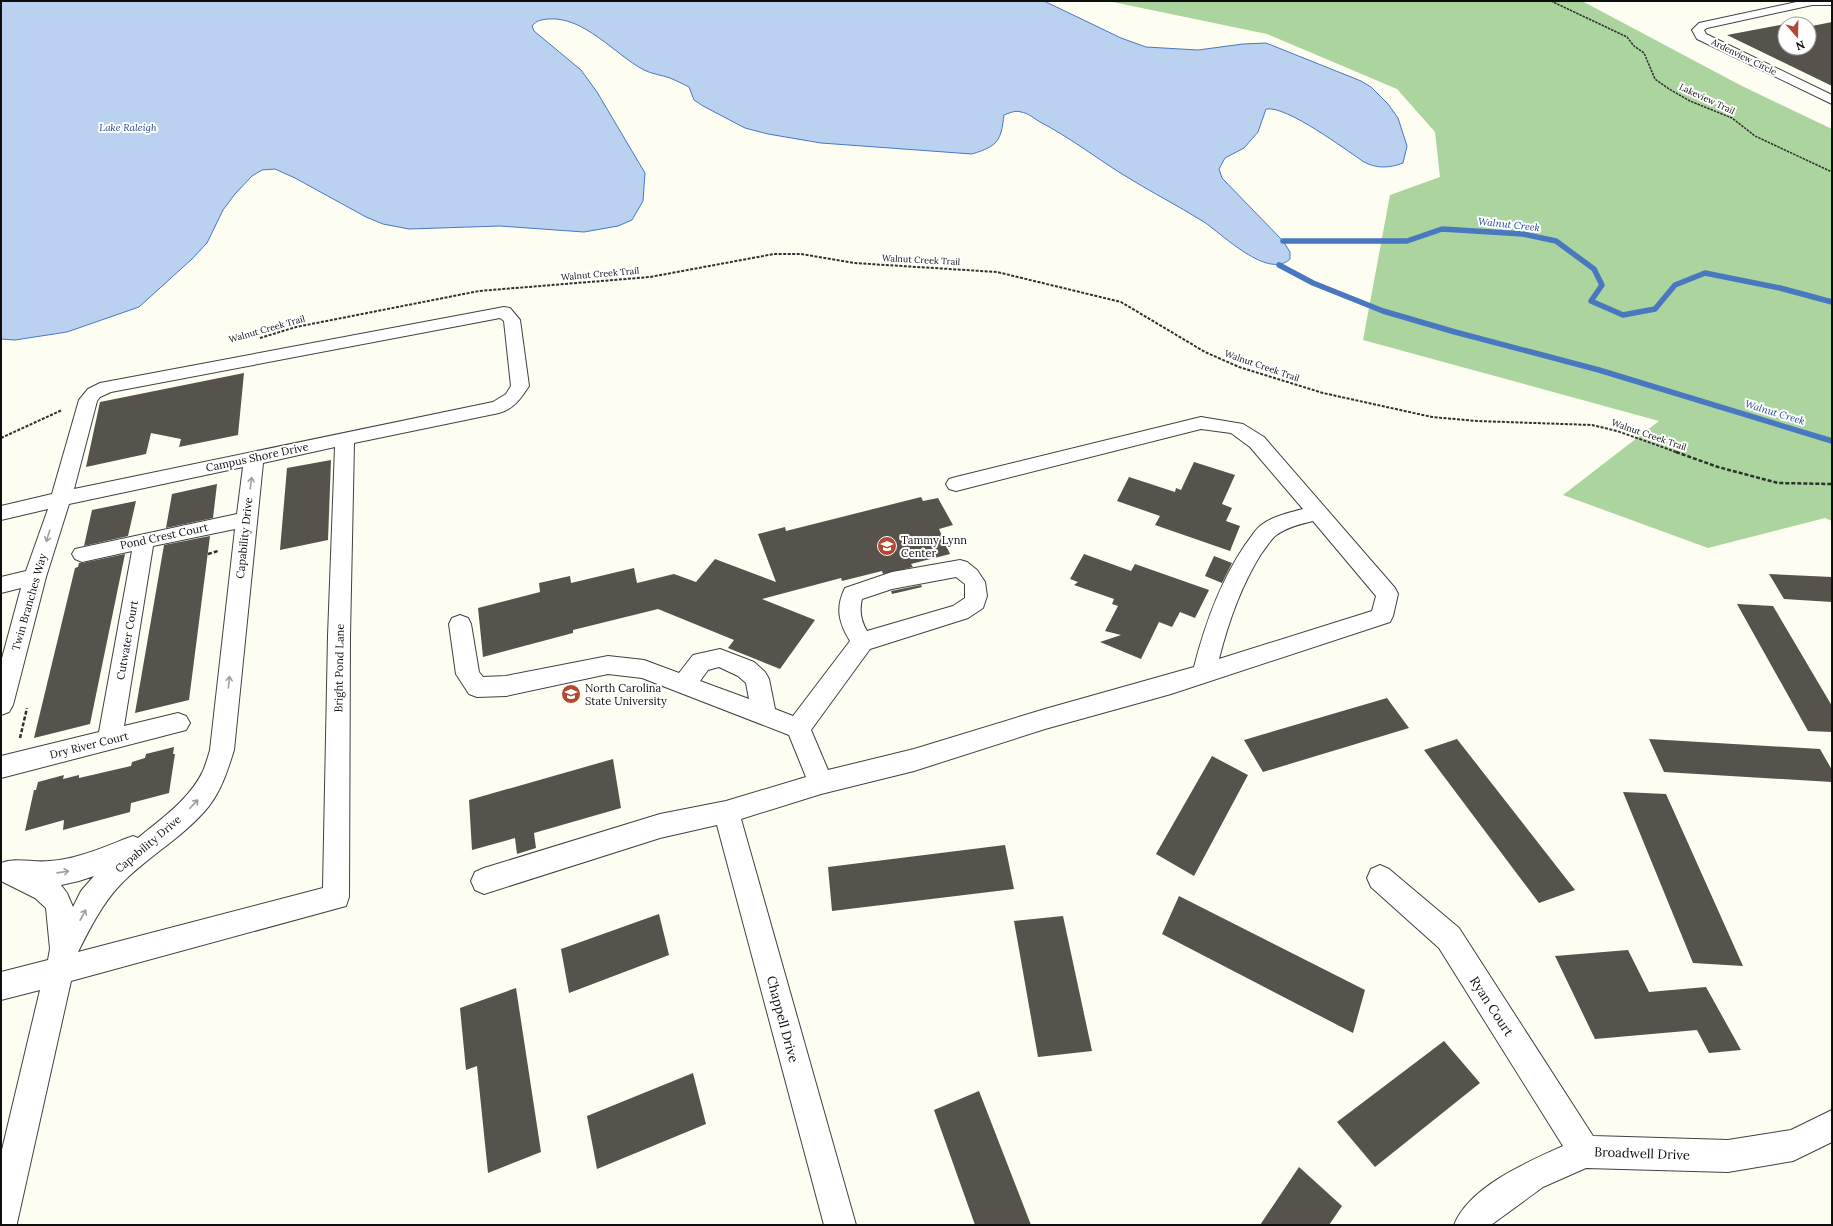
<svg xmlns="http://www.w3.org/2000/svg" width="1833" height="1226" viewBox="0 0 1833 1226" font-family="Lora,serif">
	<style>
		.forest { fill: #abd49e }
		.water { fill: #bbd1f0; stroke: #4977c0 }
		.lines { fill: none; stroke-linecap: round; stroke-linejoin: round }
		.stream { stroke: #4977c0; stroke-width: 5.5 }
		.building { fill: #56524c }
		.minor-casing { stroke: #414141; stroke-width: 2 }
		.path-far2 { stroke: #303030; stroke-width: 1.5; stroke-dasharray: 2.5 1; stroke-linecap: butt }
		.path-far1 { stroke: #303030; stroke-width: 2; stroke-dasharray: 3 1.5; stroke-linecap: butt }
		.path { stroke: #303030; stroke-width: 2.5; stroke-dasharray: 4 2; stroke-linecap: butt }
		.minor { fill: #fff; fill-rule: evenodd }
		.oneway { stroke: #9f9f9f }
		.labels { text-anchor: middle; stroke-width: 4; stroke-linejoin: round; paint-order: stroke }
		.far-street-label { font-size: 9px; fill: #0e0e0e; stroke: #fff }
		.far-water-label { font-size: 10px; font-style: italic; fill: #234b94; stroke: #fff }
		.street-label { font-size: 11px; fill: #0e0e0e; stroke: #fff }
		.poi-label { font-size: 11px; fill: #0e0e0e; stroke: #fff; text-anchor: start }
		.near-street-label { font-size: 13px; fill: #0e0e0e; stroke: #fff }
	</style>
	<rect width="100%" height="100%" fill="#fdfef1"/>
	<!-- forest -->
	<path class="forest" d="M1108,1H1582L1740,85L1832,129V521L1825,518L1708,548L1563,495L1659,421L1363,340L1390,195L1440,177L1435,132L1397,89L1267,34Z"/>
	<!-- water -->
	<path class="water" d="M1,1H1044L1121,38L1146,47L1198,50L1243,44L1266,43L1361,81L1371,87L1388,104L1398,118L1407,146L1403,163C1390,168 1377,169 1364,162C1346,150 1286,105 1266,109L1258,132L1244,148L1225,158L1219,169L1222,178L1283,241L1290,252V259C1268,280 1222,234 1204,222C1177,205 1149,191 1122,174C1095,157 1069,137 1040,122C1035,119 1028,113 1021,112C1016,110 1009,113 1004,115C1001,141 998,146 972,154L821,143L768,134L745,128L703,106L694,100L689,87C683,84 677,81 670,78C661,75 652,74 644,70C614,54 584,16 548,19C541,20 537,20 532,26L534,31L581,70L597,92L645,173L643,201L632,220L618,226L584,232L500,226L409,229L383,224L366,217L295,178L275,169L262,170L252,176L235,194L223,210L207,243L192,259L139,307L67,332L15,340L1,339Z"/>
	<g class="lines">
		<!-- stream -->
		<path class="stream" d="M1283,241H1407L1442,229L1523,234L1556,241L1594,269L1602,285L1591,301L1623,315L1655,309L1675,285L1705,273L1780,288L1832,302
			M1279,265L1313,283L1383,311L1455,332L1599,370L1832,441"/>
	</g>
	<!-- building -->
	<path class="building" d="M1832,22V86L1727,35L1785,24V48H1809V25L1812,26Z
		M244,373L238,435L179,447L181,439L151,433L146,454L86,467L100,402Z
		M331,460L328,540L280,550L287,468Z
		M1194,462L1235,475L1222,504L1232,508L1226,521L1240,526L1230,551L1155,525L1160,516L1117,501L1129,477L1175,492L1176,488L1181,490Z
		M217,484L213,518L166,528L172,494Z
		M921,497L923,501L938,498L953,525L939,529L950,554L911,564L913,567L883,574L882,571L842,581L841,578L762,599L815,620L780,669L728,648L734,640L658,609L573,630V633L483,657L478,608L540,592L539,583L570,576L571,583L634,568L637,583L674,574L696,582L715,559L776,582L758,534L785,527L786,531Z
		M136,501L128,536L84,546L92,510Z
		M210,536L189,700L135,713L164,545Z
		M125,554L90,724L34,738L75,568L78,567L79,563H82Z
		M1084,554L1131,571L1135,564L1209,590L1195,618L1180,612L1172,627L1159,622L1141,659L1100,642L1121,635L1105,631L1118,606L1112,604L1114,599L1074,585L1078,582L1070,579Z
		M1214,556L1232,563L1222,583L1205,576Z
		M1769,574L1832,577V602L1784,599Z
		M921,585L922,587L892,594L891,591Z
		M1737,604L1773,606L1832,706V732L1808,731Z
		M1387,698L1409,728L1263,772L1244,740Z
		M1457,739L1575,890L1539,903L1424,750Z
		M1649,739L1820,749L1832,770V782L1664,772Z
		M174,747L173,754H175L169,793L131,803L130,812L63,830L64,820L25,831L34,790H36L38,782L64,775L63,779L79,775V778L131,766L132,762L145,758L146,754Z
		M1212,756L1248,775L1194,876L1156,854Z
		M613,759L621,808L534,833L536,848L517,854L515,838L472,850L469,800Z
		M1623,792L1666,794L1743,966L1693,963Z
		M1005,845L1014,889L832,911L828,867Z
		M1179,896L1365,990L1353,1033L1162,934Z
		M659,914L669,955L569,993L561,949Z
		M1063,916L1092,1051L1038,1057L1014,921Z
		M1628,950L1649,992L1706,987L1741,1050L1709,1053L1697,1030L1595,1039L1555,956Z
		M516,988L541,1152L488,1173L477,1066L466,1070L460,1008Z
		M1444,1041L1480,1083L1375,1167L1337,1122Z
		M693,1073L706,1124L597,1169L587,1116Z
		M979,1091L1031,1225H975L934,1110Z
		M1299,1167L1342,1206L1329,1225H1260Z"/>
	<g class="lines">
		<!-- minor casing -->
		<g class="minor-casing">
			<path id="minor" d="M1801,1H1832V5H1812L1707,28L1704,30L1706,34L1832,95V104L1697,39L1692,30L1699,23Z
				M504,307L510,308L520,320L529,386C521,398 514,409 499,413L354,443L350,636L349,897L346,906L71,981L17,1223V1225H1V1154L40,990L1,1000V972L48,960L50,949L46,908L35,898L1,881V863C17,857 33,863 50,861C79,859 106,846 133,836L138,838C161,819 190,799 203,771C206,764 208,757 210,750L235,529L153,546L124,726L178,713L186,716L190,723L186,730L1,778V756L99,732L132,551L82,562L75,559L72,554L75,549L237,514L243,467L69,504L46,577L13,705L9,712L1,715V662L21,588L1,593V577L26,571L48,509L1,520V506L52,494L79,400L88,389L100,383ZM500,318L504,321L511,386L506,394L493,402L74,489L97,401L100,397L111,392ZM335,447L328,636L323,888L78,952C90,928 102,904 120,885C148,856 184,837 209,806C222,789 228,769 234,750L263,463ZM94,876L81,891L73,907L67,893L61,885L79,881Z
				M1201,417L1243,424L1264,437L1395,588L1398,594L1393,616L1390,622L1171,694L1045,729L914,771L821,794L741,819L856,1225H824L717,825L660,838L484,894L475,890L471,881L475,872L484,868L660,814L726,801L806,777L789,735L642,678L608,674L506,696L477,697L469,694L456,674L449,624L452,618L460,615L468,618L471,624L479,672L483,677L506,676L608,656L644,660L679,673L693,655L720,649L728,652L754,662L765,672L769,679L775,709L793,716L850,641C839,623 835,608 845,588L892,572L960,560L967,562L977,570L985,582L987,596L983,608L968,618L870,649L811,730L828,770L914,749L1045,709L1194,667C1205,624 1220,582 1245,545C1250,539 1254,531 1260,526C1272,516 1289,513 1303,509L1250,447L1231,433L1201,429L956,491L949,489L946,484L949,479L956,477ZM1313,521L1376,596L1372,611L1219,659C1228,623 1241,586 1261,554C1265,549 1269,542 1274,537C1284,528 1300,524 1313,521ZM956,577L965,584V598L953,606L867,631C861,621 859,611 862,599L892,589ZM719,667L738,676L746,683L749,699L700,681L708,670Z
				M1380,865L1389,869L1459,928L1593,1136L1728,1140L1791,1130L1832,1110V1142L1793,1161L1728,1172L1586,1168L1543,1187L1491,1225H1454C1469,1187 1527,1162 1563,1146L1439,948L1371,887L1367,878L1371,869Z"/>
		</g>
		<!-- path-far2 -->
		<path class="path-far2" d="M1551,1L1627,37L1634,46L1644,53L1655,79L1669,89L1690,101L1732,118L1755,136L1832,172"/>
		<!-- path-far1 -->
		<path class="path-far1" d="M260,338L296,327L479,291L650,277L774,254H801L854,263L997,272L1121,302L1205,352L1239,367L1323,393L1432,417L1477,421L1592,425L1617,431L1679,453
			M1,438L62,410"/>
		<!-- path -->
		<path class="path" d="M1676,452L1718,467L1778,483L1832,484
			M208,554L218,551
			M20,738L27,708"/>
		<!-- minor -->
		<use href="#minor" class="minor"/>
	</g>
	<!-- one-way arrows -->
	<defs><path id="oneway-shaft" d="M-6 0H5M1.5-3L5.5 0L1.5 3" fill="none" stroke-width="1.6" stroke-linecap="round" stroke-linejoin="round"/></defs>
	<g class="oneway">
		<use href="#oneway-shaft" transform="translate(251 483) rotate(-82)"/>
		<use href="#oneway-shaft" transform="translate(48 536) rotate(107)"/>
		<use href="#oneway-shaft" transform="translate(229 682) rotate(-84)"/>
		<use href="#oneway-shaft" transform="translate(194 804) rotate(-46)"/>
		<use href="#oneway-shaft" transform="translate(63 872) rotate(-8)"/>
		<use href="#oneway-shaft" transform="translate(83 915) rotate(-61)"/>
	</g>
	<!-- icons -->
	<defs>
		<g id="school-disc" transform="scale(1)"><circle r="9.5" fill="#b14834" stroke="#fff"/><path d="M0-5L7-2L0 1L-7-2ZM-4 1L0 2.5L4 1V4Q0 6-4 4Z" fill="#fff"/></g>
		<g id="university-disc" transform="scale(1)"><circle r="9.5" fill="#b14834" stroke="#fff"/><path d="M0-5L7-2L0 1L-7-2ZM-4 1L0 2.5L4 1V4Q0 6-4 4Z" fill="#fff"/></g>
	</defs>
	<g fill-rule="evenodd">
		<use href="#school-disc" x="887" y="546"/>
		<use href="#university-disc" x="571" y="694"/>
	</g>
	<g class="labels">
		<!-- far-street labels -->
		<g class="far-street-label">
			<text transform="translate(1744 57) rotate(26)" y="3">Ardenview Circle</text>
			<text transform="translate(1707 99) rotate(25)" y="3">Lakeview Trail</text>
			<text transform="translate(921 260) rotate(3)" y="3">Walnut Creek Trail</text>
			<text transform="translate(600 274) rotate(-5)" y="3">Walnut Creek Trail</text>
			<text transform="translate(267 329) rotate(-16)" y="3">Walnut Creek Trail</text>
			<text transform="translate(1262 366) rotate(19)" y="3">Walnut Creek Trail</text>
			<text transform="translate(1649 435) rotate(19)" y="3">Walnut Creek Trail</text>
		</g>
		<!-- far-water labels -->
		<g class="far-water-label">
			<text x="128" y="131">Lake Raleigh</text>
			<text transform="translate(1509 224) rotate(6)" y="4">Walnut Creek</text>
			<text transform="translate(1775 412) rotate(17)" y="4">Walnut Creek</text>
		</g>
		<!-- street labels -->
		<g class="street-label">
			<text transform="translate(257 457) rotate(-12)" y="4">Campus Shore Drive</text>
			<text transform="translate(164 536) rotate(-12)" y="4">Pond Crest Court</text>
			<text transform="translate(244 538) rotate(-84)" y="4">Capability Drive</text>
			<text transform="translate(29 602) rotate(-74)" y="4">Twin Branches Way</text>
			<text transform="translate(127 640) rotate(-80)" y="4">Cutwater Court</text>
			<text transform="translate(339 668) rotate(-89)" y="4">Bright Pond Lane</text>
			<text transform="translate(89 745) rotate(-14)" y="4">Dry River Court</text>
			<text transform="translate(148 844) rotate(-40)" y="4">Capability Drive</text>
		</g>
		<!-- poi labels -->
		<g class="poi-label">
			<text x="901" y="544">Tammy Lynn<tspan x="901" dy="13">Center</tspan></text>
			<text x="585" y="692">North Carolina<tspan x="585" dy="13">State University</tspan></text>
		</g>
		<!-- near-street labels -->
		<g class="near-street-label">
			<text transform="translate(1492 1006) rotate(57)" y="5">Ryan Court</text>
			<text transform="translate(783 1019) rotate(75)" y="5">Chappell Drive</text>
			<text transform="translate(1642 1153) rotate(2)" y="5">Broadwell Drive</text>
		</g>
	</g>
	<!-- border -->
	<rect width="1833" height="1226" fill="none" stroke="#0e0e0e" stroke-width="4"/>
	<!-- north arrow -->
	<g transform="translate(1797 36) rotate(160)"><circle r="19" fill="#ffffff" stroke="#9f9f9f"/>
	<path d="M0-3L7 15L0 10L-7 15Z" fill="#b14834"/>
	<text y="-6" font-size="11" font-weight="bold" text-anchor="middle" fill="#0e0e0e">N</text>
	</g>
</svg>
